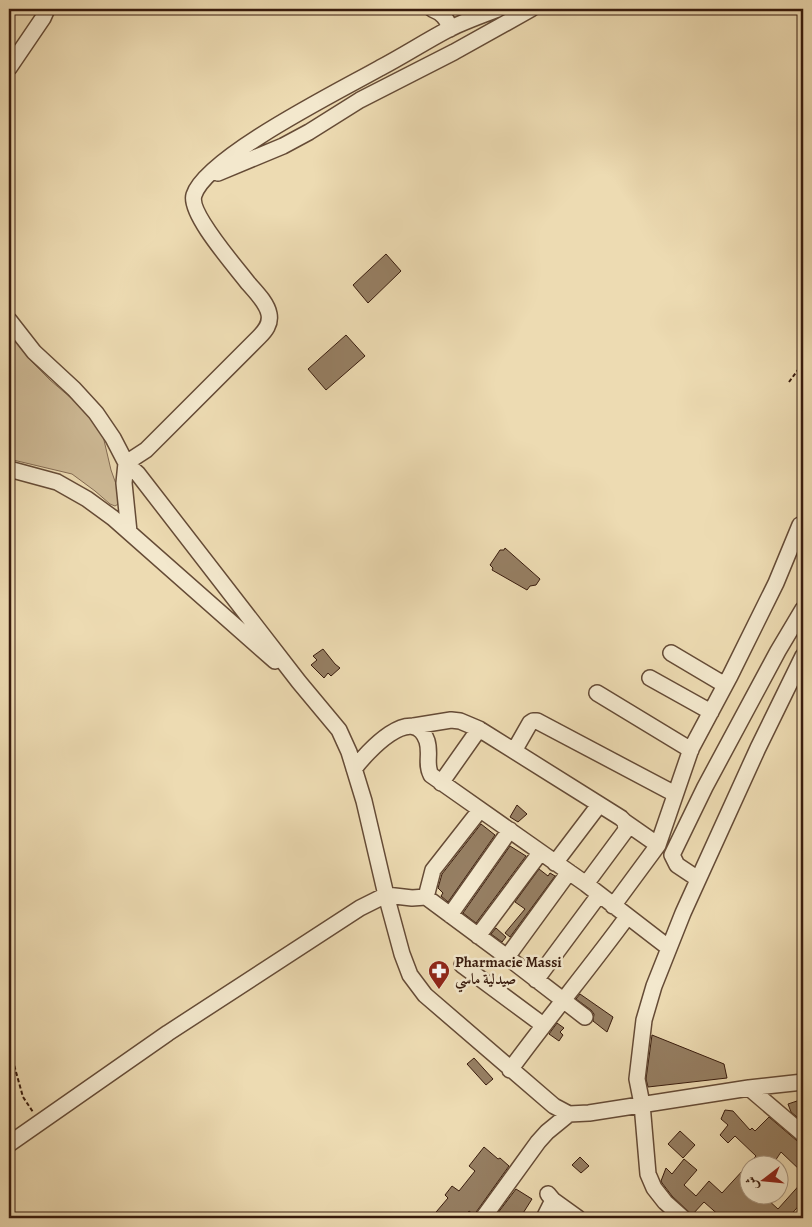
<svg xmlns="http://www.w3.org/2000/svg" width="812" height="1227" viewBox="0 0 812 1227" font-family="Alegreya,Amiri,serif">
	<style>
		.green { fill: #ceba96; stroke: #836a52 }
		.building { fill: #967f63; stroke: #381b0d }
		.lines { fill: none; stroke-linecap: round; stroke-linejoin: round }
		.minor-casing { stroke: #654b36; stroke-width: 18 }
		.path { stroke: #381b0d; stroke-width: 2; stroke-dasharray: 4 2.5; stroke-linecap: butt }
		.minor { stroke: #f3e8cd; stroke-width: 15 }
		.labels { text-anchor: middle; stroke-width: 5; stroke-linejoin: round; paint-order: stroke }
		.poi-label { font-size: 15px; font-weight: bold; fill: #381b0d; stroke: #f3e8cd; text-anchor: start }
	</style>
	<rect width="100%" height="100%" fill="#eddbb2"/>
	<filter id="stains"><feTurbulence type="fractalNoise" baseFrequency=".004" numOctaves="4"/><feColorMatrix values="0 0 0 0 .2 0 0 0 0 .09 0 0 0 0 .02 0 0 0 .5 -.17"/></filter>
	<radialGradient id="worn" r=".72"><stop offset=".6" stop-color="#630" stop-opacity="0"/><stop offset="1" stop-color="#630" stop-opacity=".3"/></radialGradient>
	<!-- green -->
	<path class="green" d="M9,332L29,359L50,380L93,417L103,436L111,470L121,498L120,503L115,506L110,504L95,491L72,474L9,459Z"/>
	<!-- building -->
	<path class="building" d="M386,254L401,271L368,303L353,285Z
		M346,335L365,356L326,390L308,369Z
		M505,548L540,579L536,585L530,586L527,590L492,570L493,568L490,565L500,550H504Z
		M323,649L335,664L340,668L331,676L328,673L324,678L311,665L317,660L313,656Z
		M517,805L527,814L518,822L510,817Z
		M481,824L495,835L448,902L441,896L443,893L438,888L442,874Z
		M510,846L526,856L476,923L463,913Z
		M539,869L548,876L550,873L555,876L510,937L505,933L525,909L515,902Z
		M496,928L506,937L502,942L491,934Z
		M580,994L613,1017L607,1032L593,1021L594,1014L591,1010L576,999Z
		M557,1023L564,1028L560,1032L563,1035L559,1041L549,1034Z
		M652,1035L724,1064L727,1078L648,1087L646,1079Z
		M474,1058L493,1079L486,1085L467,1064Z
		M803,1099V1122L791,1112L788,1104Z
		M725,1110L733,1111L750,1130L752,1128L755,1131L769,1117L803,1146V1173L781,1152L773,1164H750V1194H771L767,1199L778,1209L803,1181V1201L788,1218H722L704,1202L692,1215L672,1196L662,1183L661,1181L666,1168L672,1174L684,1159L697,1170L684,1185L696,1196L709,1181L722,1193L756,1156L735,1136L728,1143L720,1135L728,1125L721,1119Z
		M680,1131L695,1145L683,1158L668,1144Z
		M484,1147L498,1159L500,1158L509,1166L474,1215L469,1211L464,1218H431L448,1198L445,1195L452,1186L459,1191L475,1171L469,1166Z
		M580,1157L589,1166L581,1173L572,1165Z
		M516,1189L532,1199L520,1218H494Z"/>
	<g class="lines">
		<!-- minor casing -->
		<g class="minor-casing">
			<path id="minor" d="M432,9C442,13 447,18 450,29
				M9,68L43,18L47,9
				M218,173L283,146L309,132L360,100L454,52L531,9
				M9,320L34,352L74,389L96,413L113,438L126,463L138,474L299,682L339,730L349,752L364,801L386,895L402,954L410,975L425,995L554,1106L569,1114L589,1113L749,1088L803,1082
				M9,469L57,482L87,499L113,518L275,661
				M129,532L124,483L126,463L146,450L259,337C265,331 271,324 269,314C267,303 256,292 248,283C236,267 188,213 194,195C206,157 343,89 380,68C403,56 426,41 449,29C465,21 482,15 498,9
				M671,653L725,685
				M650,678L711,712
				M597,693L691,750
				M414,726L451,720L460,721L479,729L621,818L625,822L626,830L586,884
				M514,751L530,723L533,721H537L675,794
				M354,769C366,753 413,701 427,741C431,754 425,764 431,775L586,884L669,948
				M441,783L479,729
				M625,822L658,845
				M555,863L599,805
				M698,879L677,865L672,855L705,787L778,651L803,609
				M426,897L433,870L480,810
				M613,906L658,845L691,749L730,676L776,583L800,525
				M450,915L510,830
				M478,936L540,853
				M507,957L569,872
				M462,965L543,1025
				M536,980L599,895
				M510,1070C548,1018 589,969 627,917
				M749,1088L803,1134
				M9,1144L168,1033L360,908L386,895L412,898L426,897L507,957L585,1017
				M553,1200L578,1218
				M483,1218L538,1142L547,1132L569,1114
				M544,1218L553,1200L548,1194
				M683,1218L665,1202L654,1188L648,1174L642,1104L637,1079L644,1020L654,986L683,913L758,748L803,656"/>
		</g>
		<!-- path -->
		<path class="path" d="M789,382L803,363
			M9,1047L23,1097L33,1112"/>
		<!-- minor -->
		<use href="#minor" class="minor"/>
	</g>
	<!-- icons -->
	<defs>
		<g id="pharmacy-pin" transform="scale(1.125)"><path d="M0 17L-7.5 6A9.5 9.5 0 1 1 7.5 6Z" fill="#8f2418" stroke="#f3e8cd"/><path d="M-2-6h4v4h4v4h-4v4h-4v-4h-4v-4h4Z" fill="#fff"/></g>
	</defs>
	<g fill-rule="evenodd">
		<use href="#pharmacy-pin" x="439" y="971"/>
	</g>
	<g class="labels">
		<!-- poi labels -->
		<g class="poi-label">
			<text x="455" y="967">Pharmacie Massi<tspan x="455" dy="17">صيدلية ماسي</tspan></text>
		</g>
	</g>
	<!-- margin -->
	<rect width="812" height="1227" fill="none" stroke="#eddbb2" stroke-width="30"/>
	<rect x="10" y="10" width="792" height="1207" fill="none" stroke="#381b0d" stroke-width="2.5"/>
	<rect x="15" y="15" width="782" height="1197" fill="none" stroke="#381b0d"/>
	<!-- north arrow -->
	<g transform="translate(764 1180) rotate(254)"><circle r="24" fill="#f3e8cd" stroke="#a89680"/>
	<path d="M0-4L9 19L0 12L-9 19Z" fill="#8f2418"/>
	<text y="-8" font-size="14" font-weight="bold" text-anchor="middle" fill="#381b0d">ش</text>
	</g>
	<rect width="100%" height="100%" filter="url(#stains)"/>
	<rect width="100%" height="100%" fill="url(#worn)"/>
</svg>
